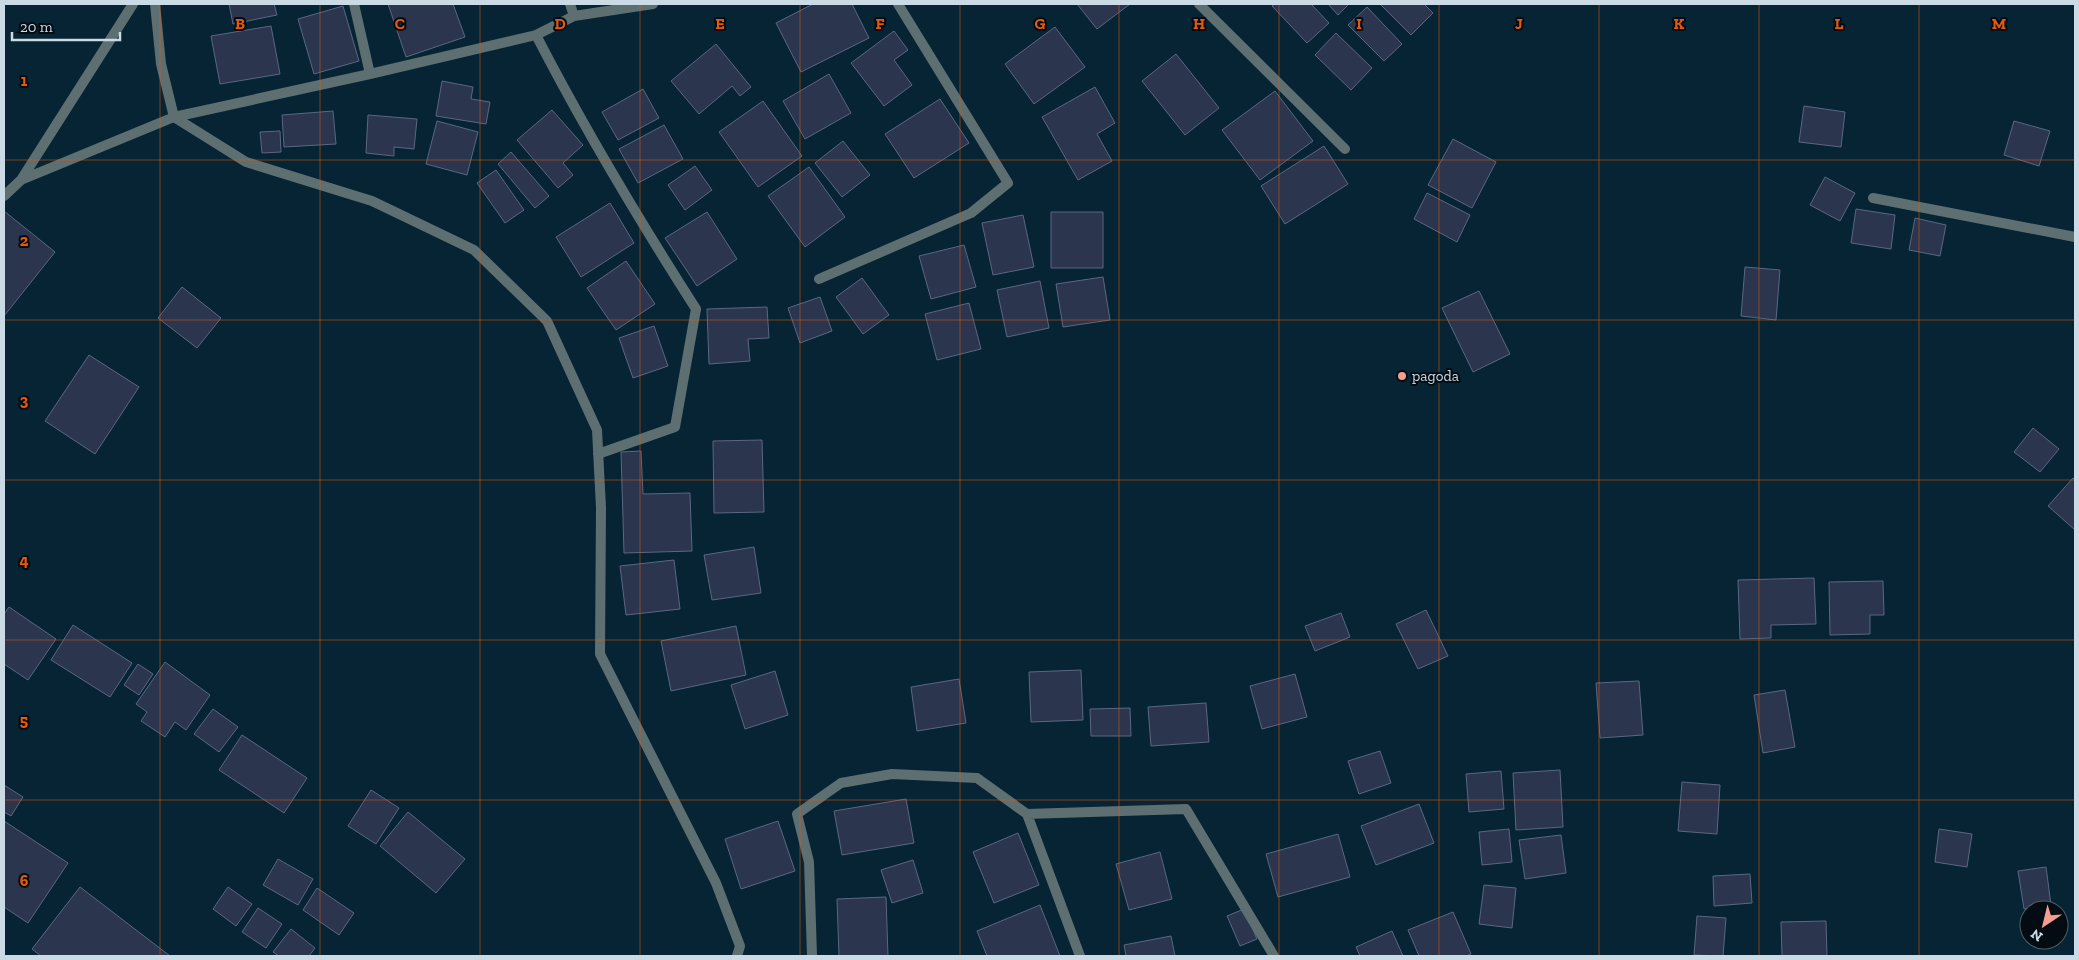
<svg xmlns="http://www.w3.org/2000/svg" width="2079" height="960" viewBox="0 0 2079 960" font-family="'Zilla Slab',serif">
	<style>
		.building { fill: #2b354e; stroke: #5b6782 }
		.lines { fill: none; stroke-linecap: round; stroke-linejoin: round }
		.street { stroke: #5e6f71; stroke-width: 10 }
		.grid { fill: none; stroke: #e8590c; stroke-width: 1; stroke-opacity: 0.55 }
		.poi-dot { fill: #f59d90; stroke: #030c13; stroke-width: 2 }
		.labels { text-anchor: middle; stroke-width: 4; stroke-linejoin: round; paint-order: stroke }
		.poi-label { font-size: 15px; fill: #cbdbe6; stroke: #030c13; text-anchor: start }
		.grid-label { font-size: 16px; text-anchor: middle; font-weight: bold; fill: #e8590c; stroke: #030c13; stroke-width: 4; stroke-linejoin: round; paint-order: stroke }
	</style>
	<rect width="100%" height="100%" fill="#062434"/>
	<!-- building -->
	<path class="building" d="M229,4H274L277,15L233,24Z
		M388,4H453L465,37L406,57Z
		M813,4H852L869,38L801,72L776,23Z
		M1077,4H1130L1097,29Z
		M1275,4H1311L1329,23L1307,43L1272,6Z
		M1328,4H1349L1338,15Z
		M1380,4H1424L1433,13L1411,35Z
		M343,6L359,61L314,74L298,19Z
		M1367,7L1402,44L1384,61L1348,25Z
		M271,26L280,74L220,84L211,36Z
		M1055,27L1085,67L1034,104L1005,64Z
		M894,31L908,50L894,60L912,85L884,106L851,63Z
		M1336,33L1372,68L1351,90L1315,55Z
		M716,44L751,87L740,96L732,86L699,114L671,81Z
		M1176,54L1219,108L1185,135L1142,81Z
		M829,74L851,113L805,139L783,101Z
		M442,81L473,87L471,99L490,102L486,124L436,116Z
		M1095,87L1115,123L1097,134L1112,161L1078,180L1042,117Z
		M643,89L659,118L618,140L602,112Z
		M1275,91L1313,141L1260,180L1222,130Z
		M940,99L969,143L914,178L885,134Z
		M763,101L802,156L758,187L719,132Z
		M1804,106L1845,112L1841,147L1799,142Z
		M552,110L583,145L563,163L573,175L558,188L517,140Z
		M333,111L336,144L284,147L282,115Z
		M368,115L417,119L414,149L394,147V156L366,153Z
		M437,121L478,132L467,175L426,164Z
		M2014,121L2050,131L2039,166L2004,155Z
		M664,125L683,159L638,183L619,149Z
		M280,131L281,152L262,153L260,132Z
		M1453,139L1496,162L1472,208L1428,185Z
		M843,141L870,175L842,197L815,163Z
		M1324,146L1348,184L1285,224L1261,186Z
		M511,152L549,196L535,208L498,164Z
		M695,166L712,190L685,210L668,185Z
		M809,167L845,217L805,247L768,196Z
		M496,170L524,210L505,223L477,183Z
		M1825,177L1855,193L1840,221L1810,205Z
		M1427,193L1470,215L1457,242L1414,219Z
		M610,203L634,243L581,277L556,237Z
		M1856,209L1895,215L1891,249L1851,243Z
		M4,211L55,252L4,316Z
		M707,212L737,259L697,286L665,238Z
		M1051,212H1103V268H1051Z
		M1023,215L1034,267L993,275L982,223Z
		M1915,218L1946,225L1940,256L1909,250Z
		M964,245L976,287L931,299L919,256Z
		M626,261L655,304L616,330L587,288Z
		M1745,267L1780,270L1776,320L1741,316Z
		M1103,277L1110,320L1063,327L1056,284Z
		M862,278L889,315L863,334L836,297Z
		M1040,281L1049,328L1007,337L997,290Z
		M182,287L221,318L197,348L158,318Z
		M1479,291L1510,354L1473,372L1442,308Z
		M820,297L832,331L800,343L788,308Z
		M969,303L981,349L937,360L925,314Z
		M767,307L769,338L748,339L750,361L709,364L707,309Z
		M654,326L668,366L633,378L619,338Z
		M89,355L139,387L95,454L45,421Z
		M2033,428L2059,449L2040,472L2014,452Z
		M762,440L764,512L714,513L713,441Z
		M641,451L643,494L690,493L692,551L624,553L621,452Z
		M2073,478L2075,480V530L2048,506Z
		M754,547L761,593L712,600L704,555Z
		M674,560L680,609L626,615L620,566Z
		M1814,578L1816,624L1771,625V638L1740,639L1738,580Z
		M1883,581L1884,615H1870V634L1830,635L1829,582Z
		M9,607L56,639L28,680L4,664V614Z
		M1426,610L1448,656L1418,669L1396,624Z
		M1341,613L1350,637L1315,651L1305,626Z
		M73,625L132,663L110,697L51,660Z
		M736,626L746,675L671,691L661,641Z
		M165,662L210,695L186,730L175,722L165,737L141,721L147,712L136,704Z
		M138,664L153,674L139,695L124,685Z
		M1081,670L1083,720L1031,722L1029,672Z
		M775,671L788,715L745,729L731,685Z
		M1295,674L1307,717L1262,729L1250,686Z
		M959,679L966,723L917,731L911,687Z
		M1639,681L1643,735L1600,738L1596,683Z
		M1785,690L1795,747L1763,753L1754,695Z
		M1206,703L1209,742L1151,746L1148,707Z
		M1130,708L1131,736H1091L1090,709Z
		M213,709L238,727L219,752L194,734Z
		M242,735L307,778L284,813L219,770Z
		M1380,751L1391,783L1359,794L1348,761Z
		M1560,770L1563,827L1516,830L1513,773Z
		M1501,771L1504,809L1469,812L1466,774Z
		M1682,782L1720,785L1717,834L1678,831Z
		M4,785L23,797L11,816L4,812Z
		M371,790L399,808L376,844L348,826Z
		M906,799L914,843L842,855L834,811Z
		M1419,804L1434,843L1376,865L1361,826Z
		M408,812L465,859L436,893L380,846Z
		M4,821L68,863L28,923L4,907Z
		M778,821L795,871L741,889L725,839Z
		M1509,829L1512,862L1482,865L1479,832Z
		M1939,829L1972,834L1967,867L1935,862Z
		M1018,833L1039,885L994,903L973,852Z
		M1338,834L1350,877L1278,897L1266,854Z
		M1561,835L1566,873L1525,879L1519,840Z
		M1160,852L1172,899L1129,910L1116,864Z
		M278,859L313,879L298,905L263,885Z
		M913,860L923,893L892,903L881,870Z
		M2046,867L2051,905L2024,909L2018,871Z
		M1750,874L1752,903L1714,906L1713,876Z
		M1484,885L1516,888L1512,928L1479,924Z
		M80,887L170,956H41L32,949Z
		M228,887L252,904L236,926L213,909Z
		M317,888L354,913L339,935L303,910Z
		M886,897L888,956H839L837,899Z
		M1040,905L1060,956H987L977,931Z
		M258,908L282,924L266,948L242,932Z
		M1244,909L1257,939L1240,946L1227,916Z
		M1453,912L1471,954L1466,956H1419L1408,930Z
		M1697,916L1726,918L1723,956L1694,955Z
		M1826,921L1827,956H1782L1781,922Z
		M291,929L315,948L309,956H279L273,952Z
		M1392,931L1403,956H1360L1356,947Z
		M1171,936L1175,956H1126L1124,945Z"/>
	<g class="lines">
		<!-- street -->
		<path class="street" d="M155,4L161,64L174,117L246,162L372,201L474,250L547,321L597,430L601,508L600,654L716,883L740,946L737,956
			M354,4L370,74
			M570,4L574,16
			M1199,4L1345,149
			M536,35C585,130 639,220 696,309L675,427L598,454
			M21,180L174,117L370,74L536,35L574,16L653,4
			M4,196L21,180L133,4
			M1873,198L2075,237
			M819,279L971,213L1008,183L898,4
			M1027,814L1186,809L1274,956
			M812,956L809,862L797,814L841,783L892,774L977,778L1027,814L1080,956"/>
	</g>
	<!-- grid -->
	<path class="grid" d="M160,4V956M320,4V956M480,4V956M640,4V956M800,4V956M960,4V956M1119,4V956M1279,4V956M1439,4V956M1599,4V956M1759,4V956M1919,4V956M4,160H2075M4,320H2075M4,480H2075M4,640H2075M4,800H2075"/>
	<!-- markers -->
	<circle class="poi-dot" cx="1402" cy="376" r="5"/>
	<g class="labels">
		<!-- poi labels -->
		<g class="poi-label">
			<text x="1412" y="381">pagoda</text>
		</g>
	</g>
	<g class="grid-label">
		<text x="240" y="29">B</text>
		<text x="400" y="29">C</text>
		<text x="560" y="29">D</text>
		<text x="720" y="29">E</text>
		<text x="880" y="29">F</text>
		<text x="1040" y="29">G</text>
		<text x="1199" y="29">H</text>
		<text x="1359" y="29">I</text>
		<text x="1519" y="29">J</text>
		<text x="1679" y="29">K</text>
		<text x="1839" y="29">L</text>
		<text x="1999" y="29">M</text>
		<text x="24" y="86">1</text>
		<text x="24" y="246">2</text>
		<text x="24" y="406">3</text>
		<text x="24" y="566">4</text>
		<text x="24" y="726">5</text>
		<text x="24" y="886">6</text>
	</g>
	<!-- border -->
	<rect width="2079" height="960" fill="none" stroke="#cbdbe6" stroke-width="10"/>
	<!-- north arrow -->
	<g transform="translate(2044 925) rotate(215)"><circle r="24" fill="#030c13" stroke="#535f67"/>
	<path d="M0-4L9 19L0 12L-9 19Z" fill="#f59d90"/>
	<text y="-8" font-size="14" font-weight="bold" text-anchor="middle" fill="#cbdbe6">N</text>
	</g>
	<!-- scale -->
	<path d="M12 32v8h108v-8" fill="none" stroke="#cbdbe6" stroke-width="2.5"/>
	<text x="20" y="32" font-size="15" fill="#cbdbe6" stroke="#030c13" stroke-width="4" paint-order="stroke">20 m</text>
</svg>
